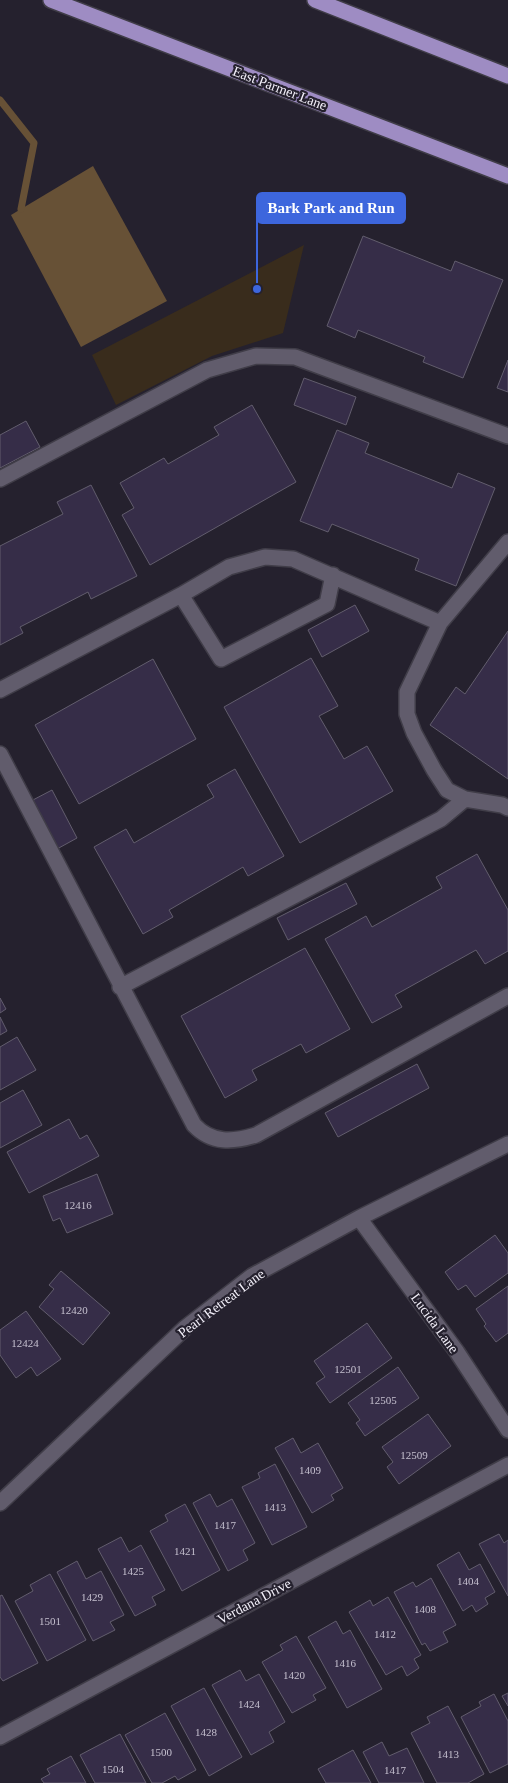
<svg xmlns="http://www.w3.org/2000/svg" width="508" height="1783" viewBox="0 0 508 1783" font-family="Georgia,serif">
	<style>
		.green { fill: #392c1c }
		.water { fill: #675136 }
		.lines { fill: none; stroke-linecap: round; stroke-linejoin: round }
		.stream { stroke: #675136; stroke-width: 7 }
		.building { fill: #362d48; stroke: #625d6d }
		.minor-casing { stroke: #403d48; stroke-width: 18 }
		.major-casing { stroke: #403d48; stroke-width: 18 }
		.minor { stroke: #615c6c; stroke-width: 15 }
		.major { stroke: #9e8cc3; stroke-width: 15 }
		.labels { text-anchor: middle; stroke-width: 4.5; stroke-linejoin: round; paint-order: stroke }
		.number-label { font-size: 11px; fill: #c4bfce }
		.street-label { font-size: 14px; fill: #f3f0fa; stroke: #25212e }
		.leader { fill: none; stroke: #3d66dd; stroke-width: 2 }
		.callout-dot { fill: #3d66dd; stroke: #25212e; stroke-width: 2 }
		.callout { fill: #3d66dd; stroke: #3d66dd; stroke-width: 2 }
		.callout-label { font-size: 15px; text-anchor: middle; font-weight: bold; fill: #fff }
	</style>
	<rect width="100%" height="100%" fill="#25212e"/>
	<!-- green -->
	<path class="green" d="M304,245L283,333L212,356L116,405L92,355Z"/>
	<!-- water -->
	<path class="water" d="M93,166L167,301L81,347L11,215Z"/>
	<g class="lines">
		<!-- stream -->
		<path class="stream" d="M0,100L34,143L21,209"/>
	</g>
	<!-- building -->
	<path class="building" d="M363,236L451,271L455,261L503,280L463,378L423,362L425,357L358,330L355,338L327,326Z
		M508,360V392L497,388Z
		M304,378L356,397L346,425L294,405Z
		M252,405L296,482L150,565L122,515L134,508L120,483L164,458L168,464L219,435L214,427Z
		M26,421L40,447L0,468V435Z
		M337,430L369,443L365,453L452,488L458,473L495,488L456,586L415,570L419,559L332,524L328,532L300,521Z
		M91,485L137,576L91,599L88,592L20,627L23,633L0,645V546L63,514L57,502Z
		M355,605L369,631L322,657L308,630Z
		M508,631V779L430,725L456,687L465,694Z
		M311,658L338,706L319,716L344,759L367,746L393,791L300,843L224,707Z
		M153,659L196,739L79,804L35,725Z
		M235,769L284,856L248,876L243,867L169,910L173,917L143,934L94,847L126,829L134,843L214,797L207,785Z
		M52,790L77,838L57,849L31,801Z
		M477,854L508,910V951L485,964L476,950L395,995L402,1007L372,1023L325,939L366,916L372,927L442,888L436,877Z
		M346,883L357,904L288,940L277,918Z
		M305,948L350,1029L306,1053L301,1044L252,1070L257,1080L225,1098L181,1016Z
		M0,998L6,1009L0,1013Z
		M0,1017L7,1031L0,1035Z
		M17,1037L36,1070L0,1090V1047Z
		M417,1064L429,1088L338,1137L325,1113Z
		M23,1090L42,1125L0,1148V1103Z
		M69,1119L80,1139L87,1135L99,1156L29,1193L7,1152Z
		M97,1174L113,1214L67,1233L60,1218L53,1221L43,1196Z
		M495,1235L508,1253V1273L475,1297L466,1285L458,1290L445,1272Z
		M61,1271L110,1313L83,1345L39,1307L54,1289L49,1285Z
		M508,1286V1333L496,1342L484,1326L486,1324L476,1309Z
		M26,1311L61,1359L37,1376L31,1367L16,1378L0,1355V1330Z
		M367,1323L392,1358L330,1403L316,1383L325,1377L314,1361Z
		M398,1367L419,1398L365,1436L356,1423L360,1420L348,1403Z
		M428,1414L451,1446L399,1484L387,1467L393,1462L382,1447Z
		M293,1438L301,1453L318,1443L343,1488L331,1495L334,1500L312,1513L275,1448Z
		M275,1464L307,1527L272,1545L242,1487L260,1478L258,1473Z
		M210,1494L217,1507L232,1499L255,1543L243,1550L248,1560L228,1571L193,1503Z
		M185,1504L220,1570L182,1591L150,1531L168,1521L165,1515Z
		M499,1534L504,1543L508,1540V1596L479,1544Z
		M121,1537L129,1552L141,1545L165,1590L152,1597L156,1605L135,1616L98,1549Z
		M459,1552L469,1570L480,1564L495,1592L485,1598L488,1604L476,1612L472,1605L463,1611L437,1565Z
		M77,1561L86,1579L101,1571L124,1615L110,1622L115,1630L93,1641L57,1572Z
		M50,1574L86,1640L47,1661L15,1601L33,1591L30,1585Z
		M431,1578L456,1625L443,1632L448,1642L430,1651L425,1643L422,1645L394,1592L413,1582L416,1587Z
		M2,1595L38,1663L3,1681L0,1677V1596Z
		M388,1597L421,1655L414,1659L419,1668L407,1676L402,1666L386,1675L349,1612L370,1600L373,1606Z
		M336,1621L343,1634L350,1630L382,1689L347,1708L308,1637Z
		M296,1636L326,1688L313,1695L316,1700L292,1713L262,1662L283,1650L280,1645Z
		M240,1670L246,1681L259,1674L285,1722L269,1732L274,1742L251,1755L212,1685Z
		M204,1688L242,1757L209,1776L171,1706Z
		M508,1693V1706L502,1696Z
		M494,1694L508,1721V1764L490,1773L461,1717L481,1706L479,1702Z
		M448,1706L484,1774L468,1783H437L411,1733L430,1723L427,1717Z
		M165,1713L196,1770L178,1780L175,1776L162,1783H152L125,1735Z
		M120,1734L146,1783H95L80,1755Z
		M382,1742L389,1756L407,1748L424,1783H379L363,1752Z
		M353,1750L371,1783H326L318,1769Z
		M71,1756L86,1783H44L41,1779L50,1774L47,1769Z"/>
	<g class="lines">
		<!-- minor casing -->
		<g class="minor-casing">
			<path id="minor" d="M0,479L207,370L256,356L295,357L508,436
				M508,542L440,623L407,692V714L414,733L434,770L447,790L465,799L502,805L508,808
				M181,595L221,659L327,604L333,575
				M0,690L181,595L229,567L265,557L293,559L440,623
				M0,754L194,1125C212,1144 233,1142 256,1135L508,996
				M120,987L441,819L465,799
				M359,1218L457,1352L508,1430
				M0,1503L185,1328L252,1276L359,1218L508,1144
				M0,1737L508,1465"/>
		</g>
		<!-- major casing -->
		<g class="major-casing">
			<path id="major" d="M51,0L508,176
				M315,0L508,76"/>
		</g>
		<!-- minor -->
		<use href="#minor" class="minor"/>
		<!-- major -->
		<use href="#major" class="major"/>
	</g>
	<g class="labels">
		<!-- number labels -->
		<g class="number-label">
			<text x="78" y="1209">12416</text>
			<text x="74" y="1314">12420</text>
			<text x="25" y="1347">12424</text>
			<text x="348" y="1373">12501</text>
			<text x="383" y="1404">12505</text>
			<text x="414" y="1459">12509</text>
			<text x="310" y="1474">1409</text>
			<text x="275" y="1511">1413</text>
			<text x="225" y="1529">1417</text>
			<text x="185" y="1555">1421</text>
			<text x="133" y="1575">1425</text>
			<text x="468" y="1585">1404</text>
			<text x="92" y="1601">1429</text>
			<text x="425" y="1613">1408</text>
			<text x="50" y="1625">1501</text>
			<text x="385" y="1638">1412</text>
			<text x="345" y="1667">1416</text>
			<text x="294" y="1679">1420</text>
			<text x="249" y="1708">1424</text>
			<text x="206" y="1736">1428</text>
			<text x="161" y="1756">1500</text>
			<text x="448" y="1758">1413</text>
			<text x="113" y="1773">1504</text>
			<text x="395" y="1774">1417</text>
		</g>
		<!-- street labels -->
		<g class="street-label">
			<text transform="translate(280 88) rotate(21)" y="5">East Parmer Lane</text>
			<text transform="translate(221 1303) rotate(-37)" y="5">Pearl Retreat Lane</text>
			<text transform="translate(435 1323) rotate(54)" y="5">Lucida Lane</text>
			<text transform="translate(254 1601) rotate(-28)" y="5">Verdana Drive</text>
		</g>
	</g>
	<!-- callouts -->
	<path class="leader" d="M257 289L257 208"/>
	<circle class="callout-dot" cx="257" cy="289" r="5"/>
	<rect class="callout" x="257" y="193" width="148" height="30" rx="5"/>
	<g class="callout-label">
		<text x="331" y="213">Bark Park and Run</text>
	</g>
</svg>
